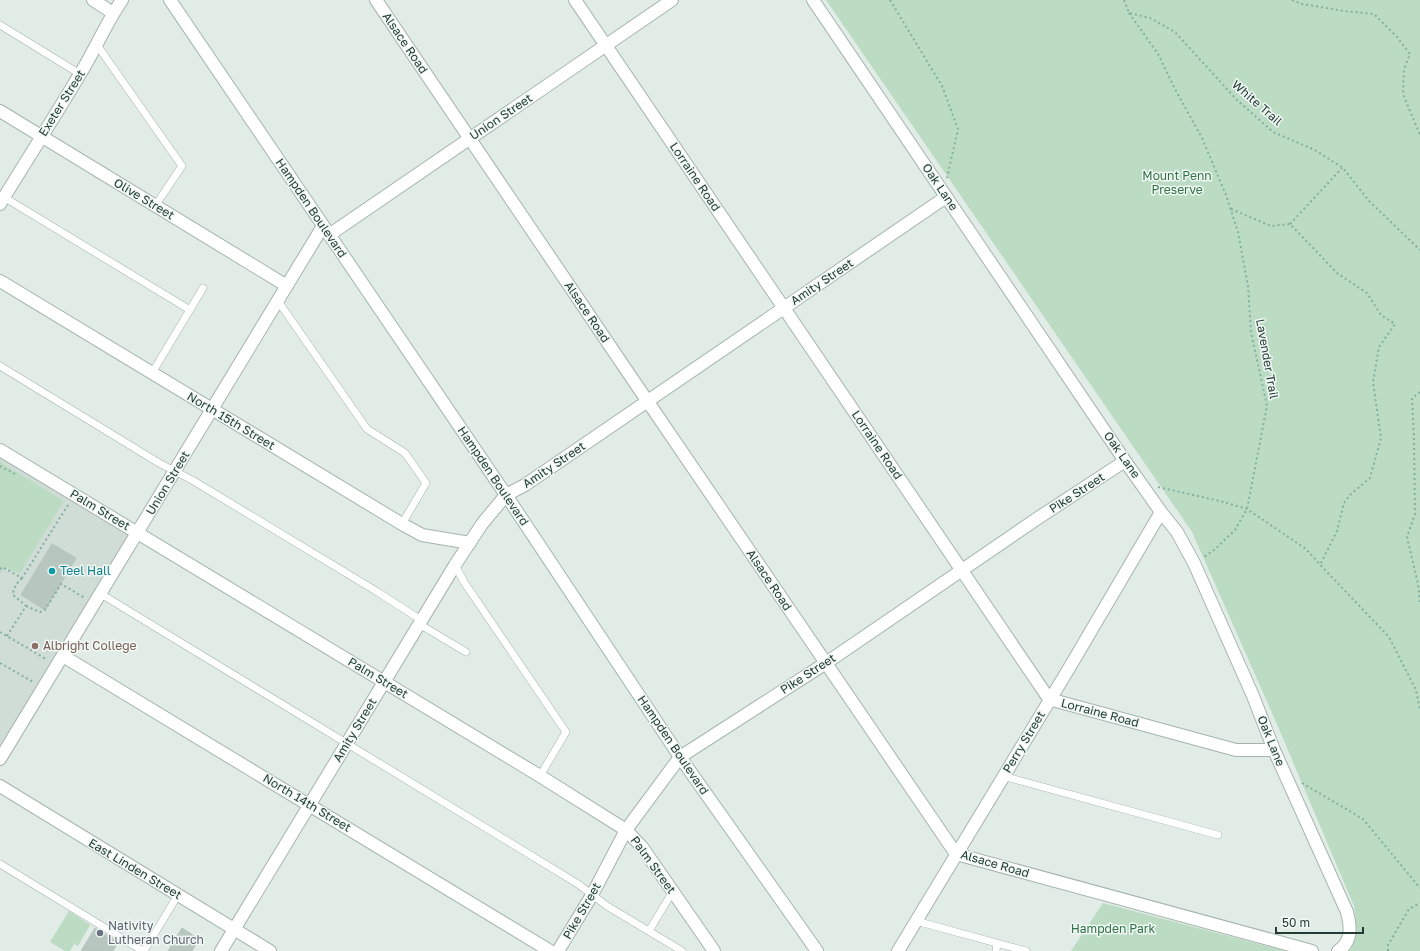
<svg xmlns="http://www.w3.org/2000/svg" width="1420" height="951" viewBox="0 0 1420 951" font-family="'Golos Text',sans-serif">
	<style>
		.built { fill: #d0dcd6 }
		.green { fill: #bbdcc3 }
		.building { fill: #b7c7c0; stroke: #b5c5be }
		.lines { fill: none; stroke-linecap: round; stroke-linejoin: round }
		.service-casing { stroke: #a5b4ae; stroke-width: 8 }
		.minor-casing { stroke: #a5b4ae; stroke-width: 14 }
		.secondary-casing { stroke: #a1b7af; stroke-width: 14 }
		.path { stroke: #83afa0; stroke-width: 2; stroke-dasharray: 2 3; stroke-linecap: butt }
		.service { stroke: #fff; stroke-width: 7 }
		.minor { stroke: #fff; stroke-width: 12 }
		.secondary { stroke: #fff; stroke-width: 12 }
		.culture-dot { fill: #0f9aa8; stroke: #f2f8f5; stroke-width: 1.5 }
		.education-dot { fill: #8d6e63; stroke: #f2f8f5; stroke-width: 1.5 }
		.worship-dot { fill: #6b7280; stroke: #f2f8f5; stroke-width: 1.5 }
		.labels { text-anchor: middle; stroke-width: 3; stroke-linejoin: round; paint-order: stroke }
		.street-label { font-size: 12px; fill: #223c35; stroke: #f2f8f5 }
		.park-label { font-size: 12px; fill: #2e7246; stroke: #f2f8f5 }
		.culture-label { font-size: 12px; fill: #0d838f; stroke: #f2f8f5; text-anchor: start }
		.education-label { font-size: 12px; fill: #785e54; stroke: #f2f8f5; text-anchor: start }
		.worship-label { font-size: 12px; fill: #5b616d; stroke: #f2f8f5; text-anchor: start }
	</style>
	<rect width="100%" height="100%" fill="#e2ece7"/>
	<!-- built -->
	<path class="built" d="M0,450L138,533L0,759Z"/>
	<!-- green -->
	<path class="green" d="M826,0H1420V951H1349C1359,939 1356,920 1354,906L1276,722L1192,532Z
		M0,462L64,501L20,573L4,568L0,574Z
		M1103,903L1285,951H1071Z
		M69,911L90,925L78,946L74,944L70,951H65L50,942Z"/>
	<!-- building -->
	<path class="building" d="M52,544L76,558L45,610L21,595Z
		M95,928L118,942L113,951H81Z
		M182,928L199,939L192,951H168Z"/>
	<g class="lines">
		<!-- service casing -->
		<g class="service-casing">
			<path id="service" d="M0,25L80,74
				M97,45L182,166L155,206
				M2,196L190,310
				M278,301L367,429L405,453L426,483L402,524
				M0,366L159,463L192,480L376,591L421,620
				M152,373L203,288
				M455,565L464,582L566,732L540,776
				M101,594L578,884L607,906L682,951
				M419,624L466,652
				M1003,776L1218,835
				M0,864L143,951
				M916,921L1026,951
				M649,931L673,891
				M144,951L178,895
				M996,951L997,943"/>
		</g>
		<!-- minor casing -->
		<g class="minor-casing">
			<path id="minor" d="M93,0L113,13
				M376,0L629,374L956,854L1312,951
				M575,0L1049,699L1236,750H1274
				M813,0L1125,461L1161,512L1177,532L1194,563L1253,696L1274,750L1347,912C1351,927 1352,942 1338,951
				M0,111L287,286
				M0,204C26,161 54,118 80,74C95,50 106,23 122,0
				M329,235L672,0
				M0,281L402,524L422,535L470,543
				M0,450L540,776L626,830L642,847L714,951
				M63,656L550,951
				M0,759L323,226
				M0,786L270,951
				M221,951L455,565L482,524L506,495L525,485L946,197
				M558,951L592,895L626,830L680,757L826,663L1038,518L1125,461
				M898,951L1068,670L1161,512"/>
		</g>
		<!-- secondary casing -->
		<g class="secondary-casing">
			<path id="secondary" d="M170,0L506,495L680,757L817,951"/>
		</g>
		<!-- path -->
		<path class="path" d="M890,0L942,86L958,129L947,178
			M1124,0L1129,13L1150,18L1175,32L1236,99L1273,132L1315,150L1343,168L1369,201L1420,250
			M1292,0L1302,4L1344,11L1374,14L1397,37L1410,54L1404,69L1403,94L1420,135
			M1129,13L1158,54L1175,89L1202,138L1226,195L1238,232L1248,286L1251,332L1267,406L1247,509L1235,530L1214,550L1204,557
			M1231,209L1271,226L1290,224L1337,273L1367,293L1381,315L1395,324L1379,347L1373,382L1381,438L1370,478L1351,494L1344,503L1337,531L1320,565
			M1290,224L1342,168
			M1420,392L1412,398L1414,438L1415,514L1407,537L1418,584L1420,602
			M0,466L17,475
			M1158,487L1220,501L1247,509L1306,549L1327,572L1389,637L1416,690L1420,710
			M0,569L2,567L22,578L68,505
			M26,606L40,612L45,610L61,584L85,598
			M0,632L46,659
			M7,636L26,606L13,595C13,588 17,583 22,578
			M0,663L33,682
			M1302,783L1363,819L1420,888
			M1388,951V945L1409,909L1420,903"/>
		<!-- service -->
		<use href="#service" class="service"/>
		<!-- minor -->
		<use href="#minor" class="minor"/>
		<!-- secondary -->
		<use href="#secondary" class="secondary"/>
	</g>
	<!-- markers -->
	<circle class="culture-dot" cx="52" cy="571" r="4"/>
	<circle class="education-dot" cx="35" cy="646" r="4"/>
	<circle class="worship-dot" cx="100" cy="933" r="4"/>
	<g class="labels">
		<!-- street labels -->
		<g class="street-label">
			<text transform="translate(405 43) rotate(56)" y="4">Alsace Road</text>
			<text transform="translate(62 103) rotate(-58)" y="4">Exeter Street</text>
			<text transform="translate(1257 103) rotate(41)" y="4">White Trail</text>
			<text transform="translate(501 117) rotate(-34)" y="4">Union Street</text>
			<text transform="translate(695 177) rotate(56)" y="4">Lorraine Road</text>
			<text transform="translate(940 187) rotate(56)" y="4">Oak Lane</text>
			<text transform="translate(144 199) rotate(31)" y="4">Olive Street</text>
			<text transform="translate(311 208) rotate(56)" y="4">Hampden Boulevard</text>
			<text transform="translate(822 282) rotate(-34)" y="4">Amity Street</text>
			<text transform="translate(587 312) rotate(56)" y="4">Alsace Road</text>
			<text transform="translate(1267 359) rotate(80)" y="4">Lavender Trail</text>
			<text transform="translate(231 421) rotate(31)" y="4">North 15th Street</text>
			<text transform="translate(877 445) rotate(56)" y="4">Lorraine Road</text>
			<text transform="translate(1122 455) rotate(55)" y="4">Oak Lane</text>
			<text transform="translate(554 465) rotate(-34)" y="4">Amity Street</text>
			<text transform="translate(493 476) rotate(56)" y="4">Hampden Boulevard</text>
			<text transform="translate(168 483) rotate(-59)" y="4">Union Street</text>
			<text transform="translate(1077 493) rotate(-33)" y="4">Pike Street</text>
			<text transform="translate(100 510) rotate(31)" y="4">Palm Street</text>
			<text transform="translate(769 580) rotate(56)" y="4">Alsace Road</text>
			<text transform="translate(808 674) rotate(-33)" y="4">Pike Street</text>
			<text transform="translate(378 678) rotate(31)" y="4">Palm Street</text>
			<text transform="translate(1100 713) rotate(15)" y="4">Lorraine Road</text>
			<text transform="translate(355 730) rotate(-59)" y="4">Amity Street</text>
			<text transform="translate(1271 741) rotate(68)" y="4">Oak Lane</text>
			<text transform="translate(1024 742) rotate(-59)" y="4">Perry Street</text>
			<text transform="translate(673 745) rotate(56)" y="4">Hampden Boulevard</text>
			<text transform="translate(307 803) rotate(31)" y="4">North 14th Street</text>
			<text transform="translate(995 864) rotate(16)" y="4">Alsace Road</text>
			<text transform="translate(653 865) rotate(54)" y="4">Palm Street</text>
			<text transform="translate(135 869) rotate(31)" y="4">East Linden Street</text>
			<text transform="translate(582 911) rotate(-60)" y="4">Pike Street</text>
		</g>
		<!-- park labels -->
		<g class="park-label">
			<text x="1177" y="180">Mount Penn<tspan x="1177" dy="14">Preserve</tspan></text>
			<text x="1113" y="933">Hampden Park</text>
		</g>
		<!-- culture labels -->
		<g class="culture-label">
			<text x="60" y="575">Teel Hall</text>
		</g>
		<!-- education labels -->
		<g class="education-label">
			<text x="43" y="650">Albright College</text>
		</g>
		<!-- worship labels -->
		<g class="worship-label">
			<text x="108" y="930">Nativity<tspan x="108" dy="14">Lutheran Church</tspan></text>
		</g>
	</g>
	<!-- scale -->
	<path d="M1276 927v6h87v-6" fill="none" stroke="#223c35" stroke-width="2"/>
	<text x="1282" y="927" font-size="12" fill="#223c35" stroke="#f2f8f5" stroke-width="3" paint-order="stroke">50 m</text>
</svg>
